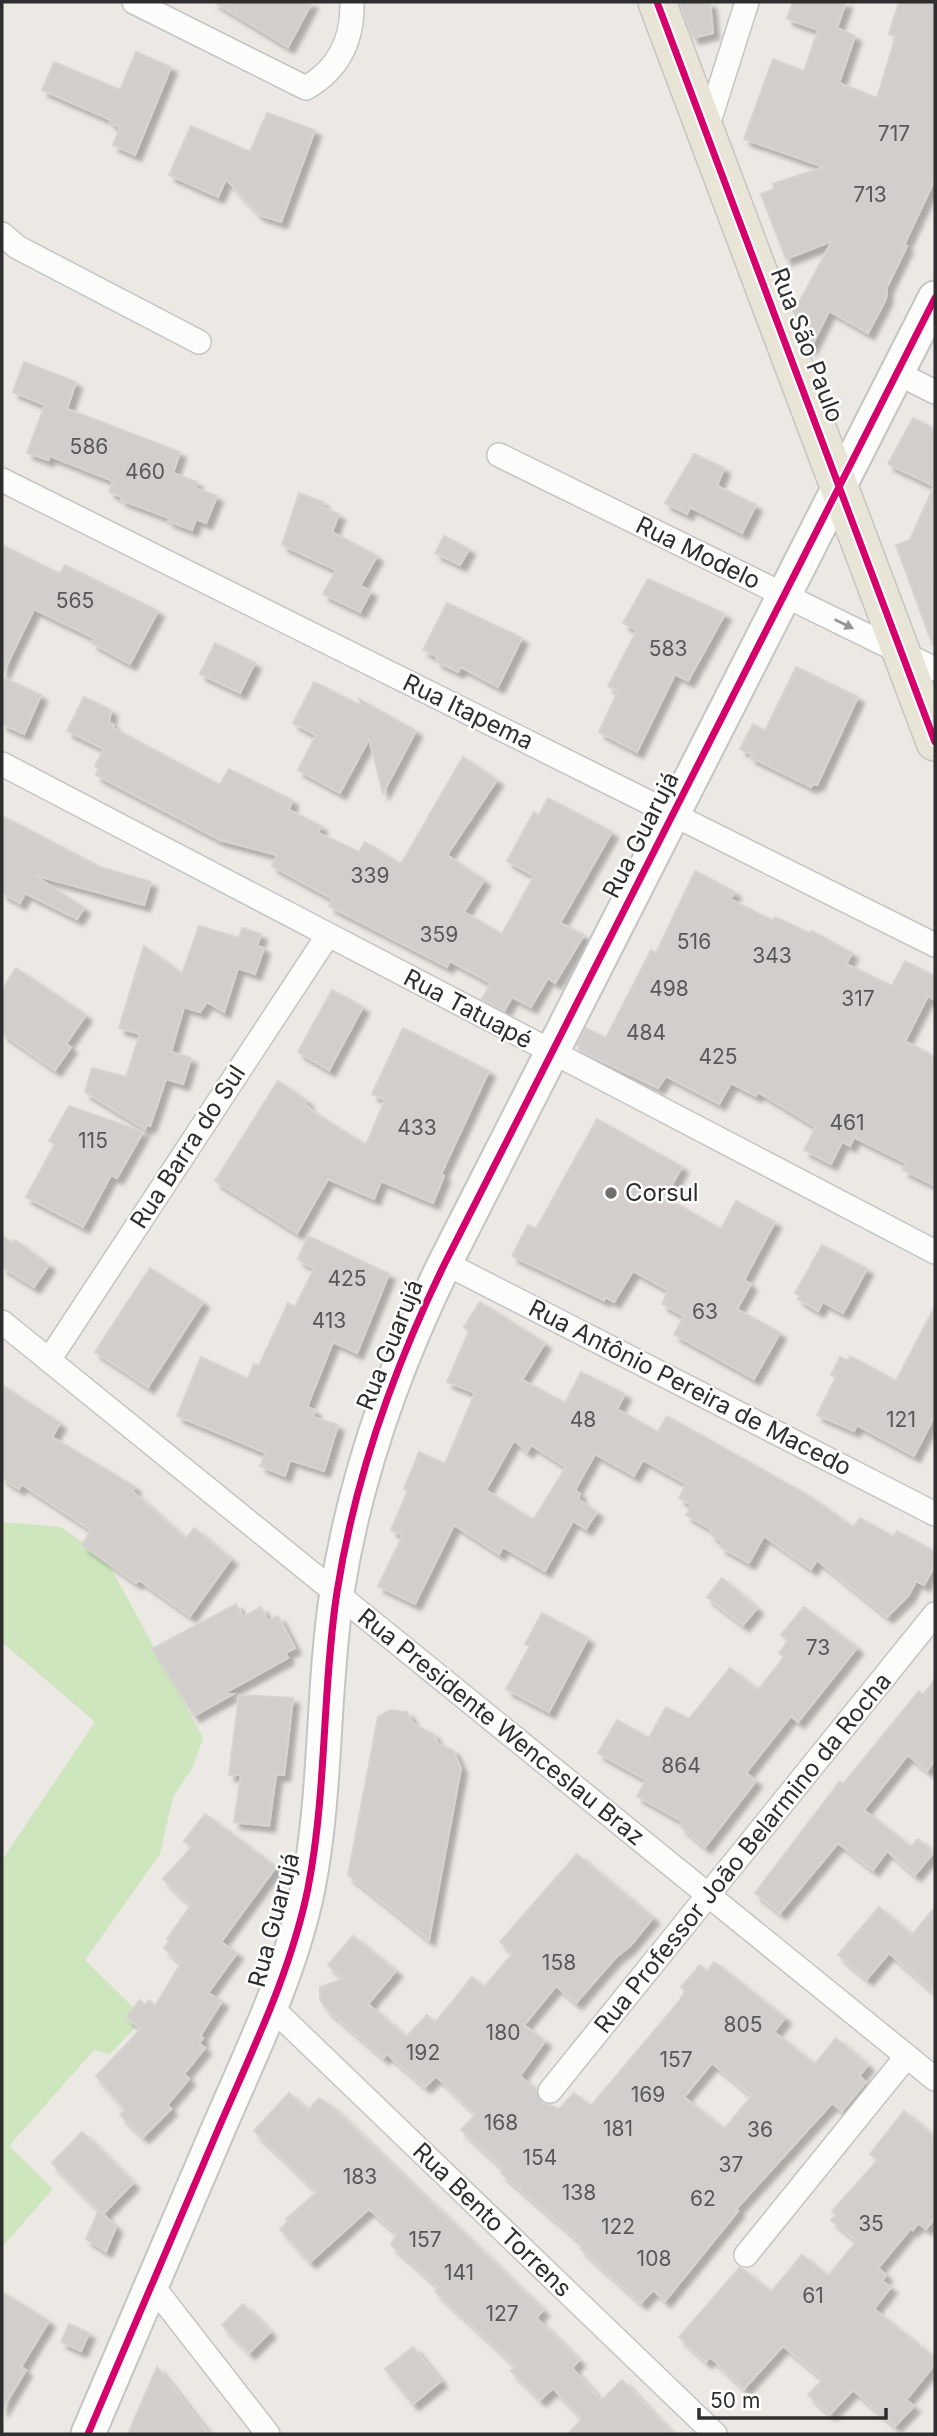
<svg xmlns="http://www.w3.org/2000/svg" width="937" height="2436" viewBox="0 0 937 2436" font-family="Inter,sans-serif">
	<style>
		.green { fill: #cee6be }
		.building { fill: #d1cecb; stroke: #d7d4d0; stroke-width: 2; fill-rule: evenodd; filter: url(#shadow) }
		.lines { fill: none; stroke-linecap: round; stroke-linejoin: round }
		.street-casing { stroke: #c5c4c5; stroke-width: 26 }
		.secondary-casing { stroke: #c5c4c5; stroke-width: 37 }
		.primary-casing { stroke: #c6c5c4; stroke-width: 40 }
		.street { stroke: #fcfcfb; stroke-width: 23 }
		.secondary { stroke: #fcfcfb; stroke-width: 33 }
		.primary { stroke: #e8e4d6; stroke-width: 37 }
		.cycleway-casing { stroke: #fff; stroke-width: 11 }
		.cycleway { stroke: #d6006c; stroke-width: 7 }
		.oneway { fill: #959594 }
		.poi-dot { fill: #706f6e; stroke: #fff; stroke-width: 2.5 }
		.labels { text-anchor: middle; stroke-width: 5; stroke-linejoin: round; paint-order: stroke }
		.number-label { font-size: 21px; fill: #585857 }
		.street-label { font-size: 24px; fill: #2e2e2e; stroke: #fff }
		.poi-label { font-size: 24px; fill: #2e2e2e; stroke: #fff; text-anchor: start }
	</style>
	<defs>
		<filter id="shadow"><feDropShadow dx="6" dy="6" stdDeviation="2" flood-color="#0004"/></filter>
	</defs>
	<rect width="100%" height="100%" fill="#ece8e4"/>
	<!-- green -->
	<path class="green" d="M2,1522L60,1527L105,1557L203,1738L193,1767L173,1797L160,1854L85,1960L144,2018L110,2054L94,2050L9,2146L53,2189L2,2247V1860L95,1722L2,1642Z"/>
	<!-- building -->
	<path class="building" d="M214,2H312L288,47Z
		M679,2H710L713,33L693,38Z
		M793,2H846L837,28L855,36L839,83L877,98L896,36L889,34L899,2H935V179L904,245L907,246L887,287L886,299L868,333L829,311L810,349L795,310L832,241L786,259L761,194L774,189L773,184L824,167L744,139L773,59L804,71L818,30L787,19Z
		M136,52L171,67L135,155L113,145L120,127L110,123L111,120L42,90L54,62L120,90Z
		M267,113L315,130L281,222L259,215L226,179L218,197L169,175L191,126L250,152Z
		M24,362L76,382L67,409L180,452L173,473L197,482L195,488L217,496L206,523L196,519L192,530L168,521L169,518L121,500L122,497L109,492L113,481L50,456L48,460L27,453L45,405L13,392Z
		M913,418L935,429L933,646L896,545L910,540L934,486L888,464Z
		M694,454L724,468L717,486L756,505L742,533L690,507L687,514L665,503Z
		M299,493L323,502L321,507L339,514L332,532L377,556L360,586L371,591L360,612L323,594L336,570L282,545Z
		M444,536L469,549L460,565L435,553Z
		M2,545L60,574L65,565L158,611L130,664L92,643L94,638L34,609L2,675Z
		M648,579L725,614L688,681L675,674L637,752L599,732L618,691L608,686L637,630L623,623Z
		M447,603L522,638L498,687L461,667L458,672L436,661L438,657L423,650Z
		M215,643L255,663L240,693L200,674Z
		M796,667L858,697L817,785L813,784L811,787L750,757L752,754L740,749L753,724L765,731Z
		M2,677L41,695L24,734L2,724Z
		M314,682L361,706L359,699L416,731L383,793L369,739L340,793L298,770L316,735L293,723Z
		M84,697L111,710L109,722L114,725L113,728L220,785L229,769L292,800L289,810L321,826L318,833L359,852L365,842L401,864L463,757L497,780L447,855L484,880L464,912L502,934L534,876L507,861L534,812L539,815L548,798L612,832L560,923L584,935L555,983L548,978L531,1007L512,997L504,1011L482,999L491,983L450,961L447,967L329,906L333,899L272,866L277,855L220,840L96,775L99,769L95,766L104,749L67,731Z
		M2,816L100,867L151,882L144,905L34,875L84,908L77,919L25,893L20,903L2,893Z
		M695,871L735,892L730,899L773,921L775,917L811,934L812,931L852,953L846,964L892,986L905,961L935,976V1000L928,996L905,1041L935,1057V1186L903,1170L906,1163L854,1137L850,1146L842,1142L831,1164L804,1150L816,1127L758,1092L756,1096L731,1083L719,1104L666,1076L658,1088L579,1050L578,1044L586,1028L606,1038L651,950L656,953Z
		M199,926L239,938L242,928L261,934L257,946L264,948L255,974L238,968L224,1012L207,1002L200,1012L184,1007L171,1052L191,1058L183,1084L166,1079L150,1126L147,1125L145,1129L85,1092L92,1068L126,1077L140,1034L119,1028L144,946L182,974Z
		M16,968L86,1015L66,1044L71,1047L55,1070L2,1033V990Z
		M332,990L363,1007L329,1070L298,1052Z
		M403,1028L489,1071L441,1174L444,1176L433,1203L381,1181L374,1199L328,1179L297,1233L215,1181L278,1081L307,1101L305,1104L315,1113L366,1145L385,1100L372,1094Z
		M69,1106L143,1132L117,1178L111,1175L83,1227L26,1197L55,1144L49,1141Z
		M597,1119L682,1167L665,1197L721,1229L736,1201L775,1222L744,1280L751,1284L737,1309L780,1333L754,1379L674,1334L684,1316L662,1304L668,1290L633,1271L614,1302L605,1297L604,1300L512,1256L528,1225L536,1229Z
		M2,1236L12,1243L15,1240L49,1265L34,1287L2,1267Z
		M308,1236L389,1274L357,1353L333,1342L307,1407L315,1410L313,1417L338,1425L324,1471L290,1460L285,1476L260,1466L266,1453L177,1416L201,1357L248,1379L254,1364L259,1366L288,1303L295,1307L314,1269L298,1259Z
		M822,1245L867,1269L843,1313L823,1302L818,1311L798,1299L800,1296L795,1293Z
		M150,1268L203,1302L148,1387L95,1352Z
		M480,1302L545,1343L522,1380L565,1403L581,1372L625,1394L617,1409L658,1432L667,1416L811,1497L853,1527L860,1518L894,1537L897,1531L935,1552V1565L924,1585L916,1581L909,1595L887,1617L817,1560L811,1569L764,1536L749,1563L720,1547L723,1542L710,1534L712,1530L686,1515L692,1505L679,1498L686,1484L643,1460L634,1476L595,1454L575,1490L580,1494L578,1499L597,1512L586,1529L573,1521L545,1571L503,1547L499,1554L454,1525L415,1604L378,1586L403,1535L391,1530L408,1491L404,1489L419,1452L445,1464L475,1393L447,1382L469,1331L464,1327ZM514,1440L527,1452L531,1445L566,1467L533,1520L486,1490Z
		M935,1306V1415L914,1456L857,1425L854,1431L817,1415L836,1377L831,1375L840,1357L847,1361L850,1356L896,1381Z
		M2,1385L60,1423L52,1437L135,1487L132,1491L186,1539L194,1528L231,1559L190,1616L139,1580L136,1583L82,1545L91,1530L21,1484L19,1489L2,1478Z
		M722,1578L757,1608L743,1625L707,1597Z
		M236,1604L243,1617L261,1607L268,1621L278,1616L295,1648L285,1653L288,1658L223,1694H233L194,1716L152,1649Z
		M804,1607L857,1648L798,1722L791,1716L746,1773L756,1781L705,1847L680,1826L683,1822L637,1796L646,1780L598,1753L617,1720L649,1738L666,1707L689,1719L730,1668L758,1690L784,1657L779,1653L788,1641L781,1635Z
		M542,1613L588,1638L549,1712L506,1689L530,1646L525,1644Z
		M935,1679V1760L927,1771L908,1755L864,1810L911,1847L918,1839L933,1853L915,1875L887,1851L873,1870L838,1843L780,1913L755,1893L840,1781L843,1784L919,1691L923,1695Z
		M239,1695L293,1698L284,1775H276L269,1826L234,1822L241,1775H229Z
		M390,1710L407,1712L413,1724L433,1734L438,1744L453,1750L461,1768L429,1940L348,1875L378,1717Z
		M205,1814L276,1867L221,1942L237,1953L208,1993L222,2001L200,2036L203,2038L199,2043L205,2048L184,2074L189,2079L167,2105L171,2109L143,2137L120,2115L125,2109L96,2076L141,2029L126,2017L140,2000L145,2005L149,2000L155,2006L181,1963L164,1948L169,1941L167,1939L191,1905L163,1879L192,1847L184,1841Z
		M577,1854L653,1918L630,1946L616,1957L576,2003L556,1986L524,2025L545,2041L520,2076L536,2090L542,2102L559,2109L574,2093L591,2106L680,2000L685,1991L681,1987L700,1965L707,1971L714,1962L785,2018L774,2032L815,2064L836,2038L868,2065L859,2076L866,2082L842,2111L832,2103L736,2209L738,2211L665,2301L653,2290L641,2303L580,2248L583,2244L501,2173L505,2170L461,2130L476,2114L436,2076L425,2087L387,2054L383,2058L326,2008L320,1999V1987L344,1979L328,1965L353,1936L396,1971L368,2004L406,2037L427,2015L435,2023L472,1977L484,1987L513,1953L500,1942ZM712,2063L752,2096L724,2129L684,2097Z
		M879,1907L912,1935L935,1907V1993L889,1953L867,1979L838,1955Z
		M289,2093L308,2111L319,2098L331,2106L543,2310L536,2318L579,2360L572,2368L601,2401L622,2380L672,2434H568L582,2419L553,2388L540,2400L511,2371L516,2366L435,2291L439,2287L391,2245L397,2234L369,2209L310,2262L280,2229L288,2221L286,2219L317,2192L254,2131Z
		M904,2111L935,2137V2218L926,2229L921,2225L917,2224L913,2230L911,2228L878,2268L886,2275L882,2281L891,2287L874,2309L935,2358V2364L906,2400L914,2406L895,2426L853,2390L830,2414L808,2395L823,2379L783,2346L744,2389L710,2357L706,2362L679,2337L740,2267L771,2292L802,2255L828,2276L857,2241L831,2220L836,2215L832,2211L878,2160L870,2154Z
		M82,2132L133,2183L103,2214L52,2163Z
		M99,2210L116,2227L106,2251L86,2239Z
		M2,2292L49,2321L21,2367L26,2370L2,2410Z
		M243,2304L270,2332L249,2353L222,2325Z
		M69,2324L89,2333L81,2351L61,2342Z
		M413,2347L441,2381L413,2404L385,2369Z
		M157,2367L209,2434H128Z"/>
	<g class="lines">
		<!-- street casing -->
		<g class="street-casing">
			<path id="street" d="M134,2L306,88C339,69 353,40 352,2
				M706,131L747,2
				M2,234L17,247L199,342
				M899,374L935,392
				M499,455L935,669
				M2,480L935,945
				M2,764L935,1252
				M445,1263L935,1514
				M2,1322L935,2079
				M49,1360L328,935
				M270,2006L715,2434
				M550,2091L935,1614
				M746,2255L907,2056
				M151,2284L268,2434"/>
		</g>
		<!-- secondary casing -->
		<g class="secondary-casing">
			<path id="secondary" d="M88,2434C131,2333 174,2233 217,2132C251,2053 291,1972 308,1888C327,1791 322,1690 337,1592C355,1477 394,1367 445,1263L935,298"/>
		</g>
		<!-- primary casing -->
		<g class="primary-casing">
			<path id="primary" d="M657,2L935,742"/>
		</g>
		<!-- street -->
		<use href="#street" class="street"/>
		<!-- secondary -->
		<use href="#secondary" class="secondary"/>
		<!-- primary -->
		<use href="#primary" class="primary"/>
		<!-- cycleway casing -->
		<g class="cycleway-casing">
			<path id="cycleway" d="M657,2L935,742
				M88,2434C131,2333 174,2233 217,2132C251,2053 291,1972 308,1888C327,1791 322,1690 337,1592C355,1477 394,1367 445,1263L935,298"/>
		</g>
		<!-- cycleway -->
		<use href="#cycleway" class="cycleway"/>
	</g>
	<!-- one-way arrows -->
	<defs><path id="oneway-solid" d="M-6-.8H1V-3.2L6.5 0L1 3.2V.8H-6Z" transform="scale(1.75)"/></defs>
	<use class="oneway" href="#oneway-solid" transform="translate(844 624) rotate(26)"/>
	<!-- markers -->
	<circle class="poi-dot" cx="611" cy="1193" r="7"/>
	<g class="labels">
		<!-- number labels -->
		<g class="number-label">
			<text x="894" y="141">717</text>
			<text x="870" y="202">713</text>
			<text x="89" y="454">586</text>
			<text x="145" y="479">460</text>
			<text x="75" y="608">565</text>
			<text x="668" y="656">583</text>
			<text x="370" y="883">339</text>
			<text x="439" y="942">359</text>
			<text x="694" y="949">516</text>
			<text x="772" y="963">343</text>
			<text x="669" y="996">498</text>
			<text x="858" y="1006">317</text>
			<text x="646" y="1040">484</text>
			<text x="718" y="1064">425</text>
			<text x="847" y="1130">461</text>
			<text x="417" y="1135">433</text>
			<text x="93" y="1148">115</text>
			<text x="347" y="1286">425</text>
			<text x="705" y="1319">63</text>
			<text x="329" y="1328">413</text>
			<text x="583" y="1427">48</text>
			<text x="901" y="1427">121</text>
			<text x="818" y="1655">73</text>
			<text x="681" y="1773">864</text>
			<text x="559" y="1970">158</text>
			<text x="743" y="2032">805</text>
			<text x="503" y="2040">180</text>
			<text x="423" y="2060">192</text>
			<text x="676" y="2067">157</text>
			<text x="648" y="2102">169</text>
			<text x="501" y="2130">168</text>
			<text x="618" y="2136">181</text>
			<text x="760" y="2137">36</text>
			<text x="540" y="2165">154</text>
			<text x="731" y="2172">37</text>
			<text x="360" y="2184">183</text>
			<text x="579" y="2200">138</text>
			<text x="703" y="2206">62</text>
			<text x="871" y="2231">35</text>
			<text x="618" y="2234">122</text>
			<text x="425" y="2247">157</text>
			<text x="654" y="2266">108</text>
			<text x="459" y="2280">141</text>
			<text x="813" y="2303">61</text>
			<text x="502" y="2321">127</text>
		</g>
		<!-- street labels -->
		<g class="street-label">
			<text transform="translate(807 345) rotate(69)" y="8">Rua São Paulo</text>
			<text transform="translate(698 553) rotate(26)" y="8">Rua Modelo</text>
			<text transform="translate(468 712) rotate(26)" y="8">Rua Itapema</text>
			<text transform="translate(641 835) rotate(-63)" y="8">Rua Guarujá</text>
			<text transform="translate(468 1009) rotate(28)" y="8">Rua Tatuapé</text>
			<text transform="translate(188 1147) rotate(-57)" y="8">Rua Barra do Sul</text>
			<text transform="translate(390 1345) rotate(-68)" y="8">Rua Guarujá</text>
			<text transform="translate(690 1388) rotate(27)" y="8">Rua Antônio Pereira de Macedo</text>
			<text transform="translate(501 1727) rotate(39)" y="8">Rua Presidente Wenceslau Braz</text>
			<text transform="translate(743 1853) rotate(-51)" y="8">Rua Professor João Belarmino da Rocha</text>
			<text transform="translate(274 1920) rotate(-75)" y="8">Rua Guarujá</text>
			<text transform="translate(492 2220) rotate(44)" y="8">Rua Bento Torrens</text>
		</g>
		<!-- poi labels -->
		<g class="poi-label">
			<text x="625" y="1201">Corsul</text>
		</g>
	</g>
	<!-- border -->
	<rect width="937" height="2436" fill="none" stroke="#2e2e2e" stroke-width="7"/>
	<!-- scale -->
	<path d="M699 2408v10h187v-10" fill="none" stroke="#2e2e2e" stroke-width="3.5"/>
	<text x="710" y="2408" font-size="21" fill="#2e2e2e" stroke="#ffffff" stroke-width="5" paint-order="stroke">50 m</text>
</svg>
